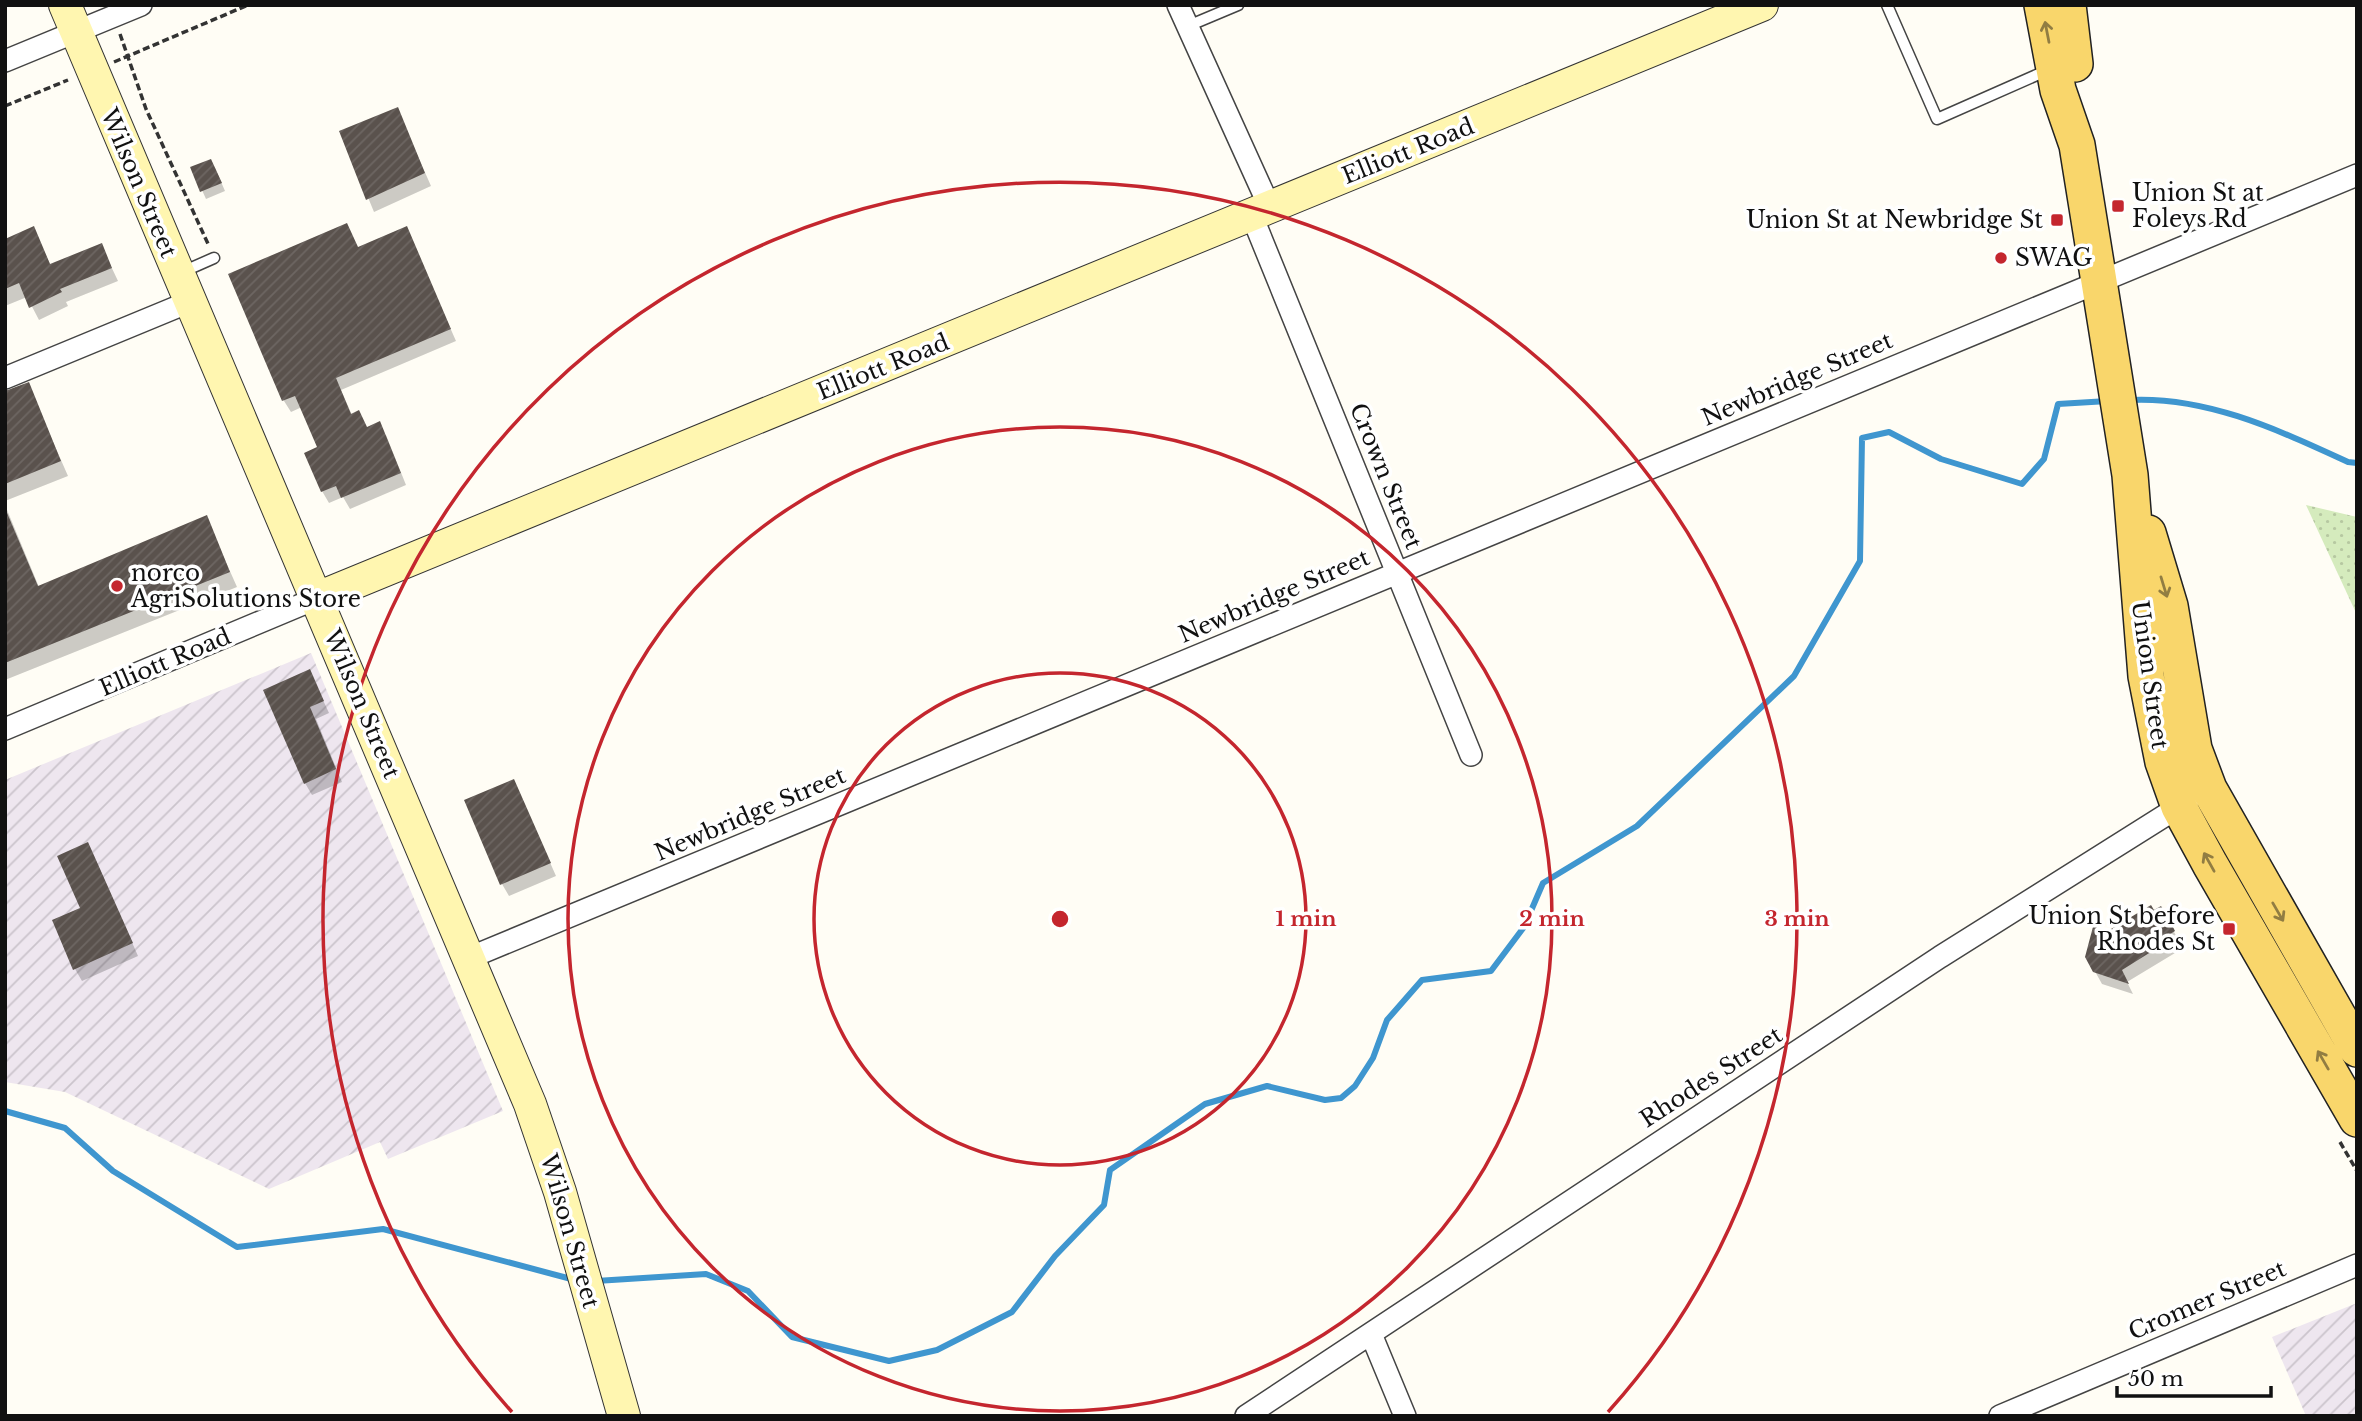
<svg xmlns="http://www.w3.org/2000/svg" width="2362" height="1421" viewBox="0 0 2362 1421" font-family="'Libre Baskerville',serif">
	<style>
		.industrial { fill: url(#industrial-furrows) }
		.park { fill: url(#park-dots) }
		.shadow { fill: #0003 }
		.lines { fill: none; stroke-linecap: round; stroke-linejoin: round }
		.stream { stroke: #3f96cf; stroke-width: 6 }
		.building { fill: url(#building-hatch) }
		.lane-casing { stroke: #444; stroke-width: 13 }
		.street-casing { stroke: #444; stroke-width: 24 }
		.secondary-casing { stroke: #333; stroke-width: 34 }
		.primary-casing { stroke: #222; stroke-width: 38 }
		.path { stroke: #333; stroke-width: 3.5; stroke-dasharray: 7 3.5; stroke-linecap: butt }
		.lane { stroke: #fff; stroke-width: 10 }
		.street { stroke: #fff; stroke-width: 21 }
		.secondary { stroke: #fff6b0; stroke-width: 32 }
		.primary { stroke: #f9d66b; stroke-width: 35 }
		.oneway { stroke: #917d42 }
		.ring { fill: none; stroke: #c4262e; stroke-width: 3.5 }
		.poi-dot { fill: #c4262e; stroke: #fff; stroke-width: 2.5 }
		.labels { text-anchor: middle; stroke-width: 7; stroke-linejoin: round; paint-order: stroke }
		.street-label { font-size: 23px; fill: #111; stroke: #fff }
		.poi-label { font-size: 23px; fill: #111; stroke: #fff; text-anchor: start }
		.centre { fill: #c4262e; stroke: #fff; stroke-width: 3.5 }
		.ring-label { font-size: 21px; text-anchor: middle; font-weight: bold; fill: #c4262e; stroke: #fff; stroke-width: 7; stroke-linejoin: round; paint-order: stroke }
	</style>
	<defs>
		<pattern id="industrial-furrows" width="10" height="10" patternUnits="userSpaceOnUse" patternTransform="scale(1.75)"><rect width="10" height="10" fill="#eee6ef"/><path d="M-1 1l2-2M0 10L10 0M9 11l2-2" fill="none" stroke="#cbc4cc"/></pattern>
		<pattern id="park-dots" width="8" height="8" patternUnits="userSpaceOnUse" patternTransform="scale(1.75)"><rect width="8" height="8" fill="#d5ebbd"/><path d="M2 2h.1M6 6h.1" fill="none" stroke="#b6c8a1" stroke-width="1.8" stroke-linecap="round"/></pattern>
		<pattern id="building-hatch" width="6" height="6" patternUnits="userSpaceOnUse" patternTransform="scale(1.75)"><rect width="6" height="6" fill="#5a524d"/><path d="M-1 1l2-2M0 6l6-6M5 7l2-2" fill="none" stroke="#6d6662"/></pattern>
	</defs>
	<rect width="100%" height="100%" fill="#fffdf5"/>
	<!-- industrial -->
	<path class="industrial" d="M311,653L503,1111L388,1159L380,1142L269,1189L65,1092L5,1082V780Z
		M2357,1303V1416H2306L2272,1337Z"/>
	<!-- park -->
	<path class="park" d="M2306,505L2357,517V615Z"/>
	<!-- shadow -->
	<path class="shadow" d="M397,109L431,186L374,212L341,132Z
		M192,168H215L225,191L206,199Z
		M33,228L51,266L101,245L118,281L66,302L68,306L39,320L27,297L5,306V241Z
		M406,228L456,341L341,390L352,415L367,428L386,435L406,485L350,509L343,497L329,503L322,491L319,448L302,407L291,412L284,401L230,275L358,249Z
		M28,385L68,476L5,501V419Z
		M5,505L39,587L206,517L237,587L5,680Z
		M310,672L329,713L316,719L342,782L312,795L305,783Z
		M514,781L556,876L509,896L502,884Z
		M94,856L138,956L82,981L75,969L82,909Z
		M2160,908L2181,944L2173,948L2175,953L2127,982L2133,994L2102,984L2087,957L2100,937Z"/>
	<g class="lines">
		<!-- stream -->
		<path class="stream" d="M2129,400C2207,396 2278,430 2348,462L2357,463
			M5,1111L65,1128L113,1171L237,1247L383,1229L575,1280
			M596,1281L706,1274L748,1291L792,1337L889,1361L937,1350L1012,1312L1055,1256L1104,1205L1110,1170L1205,1104L1267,1086L1325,1100L1341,1098L1355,1086L1373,1058L1387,1020L1422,980L1491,971L1524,927L1543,883L1637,826L1794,676L1860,561L1862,438L1889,432L1941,459L2022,484L2044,459L2058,404L2108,401"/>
	</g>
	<!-- building -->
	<path class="building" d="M398,107L425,173L366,200L339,131Z
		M211,159L222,183L200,192L190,167Z
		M347,223L358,247L407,226L451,329L336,378L351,414L359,410L367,427L380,421L401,473L341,498L336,486L321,492L304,453L317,447L295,396L282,401L228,274Z
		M34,226L50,264L102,243L112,268L60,289L62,292L29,308L19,283L5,289V239Z
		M29,382L61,461L5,484V391Z
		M5,508L38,586L207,515L230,572L5,663Z
		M310,669L324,701L310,707L336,769L304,784L263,690Z
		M514,779L551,863L500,885L464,800Z
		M88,842L133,943L73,970L52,920L80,908L57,856Z
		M2151,905L2154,910L2161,906L2170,921L2175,931L2167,936L2170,940L2122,970L2129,984L2093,972L2085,957L2094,923L2101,935Z"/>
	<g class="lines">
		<!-- lane casing -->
		<g class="lane-casing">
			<path id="lane" d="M1887,5L1937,119L2048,70
				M1188,26L1238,5
				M180,273L214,258"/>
		</g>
		<!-- street casing -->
		<g class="street-casing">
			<path id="street" d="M1178,5L1270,208
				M5,61L141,5
				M1252,216L1471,755
				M5,378L189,302
				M5,729L315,599
				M469,958L2357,175
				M1371,1334L1405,1416
				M1246,1416L1940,957L2188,801
				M2000,1416L2357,1265"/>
		</g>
		<!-- secondary casing -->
		<g class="secondary-casing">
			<path id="secondary" d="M65,5L530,1104L560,1192L624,1416
				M315,599L1762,5"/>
		</g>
		<!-- primary casing -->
		<g class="primary-casing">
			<path id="primary" d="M2042,5L2058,90L2077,145L2106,325L2130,475L2146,676L2163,762L2179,807L2210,864L2357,1119
				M2068,5L2075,64
				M2148,533L2170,606L2194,749L2209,789L2357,1049"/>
		</g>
		<!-- path -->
		<path class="path" d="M120,34L146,109L209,246
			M114,62L248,5
			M5,106L68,80
			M2340,1142L2357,1171"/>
		<!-- lane -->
		<use href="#lane" class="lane"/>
		<!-- street -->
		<use href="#street" class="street"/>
		<!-- secondary -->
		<use href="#secondary" class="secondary"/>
		<!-- primary -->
		<use href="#primary" class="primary"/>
	</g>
	<!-- one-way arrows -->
	<defs><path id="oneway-shaft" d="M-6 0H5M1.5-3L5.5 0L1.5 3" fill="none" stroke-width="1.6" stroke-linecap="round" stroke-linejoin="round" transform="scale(1.75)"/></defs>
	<g class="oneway">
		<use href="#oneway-shaft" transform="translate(2047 32) rotate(-101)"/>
		<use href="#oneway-shaft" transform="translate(2164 587) rotate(73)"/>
		<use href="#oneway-shaft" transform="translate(2209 862) rotate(-119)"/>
		<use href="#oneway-shaft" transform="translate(2278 912) rotate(60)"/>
		<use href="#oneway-shaft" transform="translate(2323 1060) rotate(-120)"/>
	</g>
	<!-- distance rings -->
	<g class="ring">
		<circle cx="1060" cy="919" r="246"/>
		<circle cx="1060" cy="919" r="492"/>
		<path d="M512 1412A737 737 0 1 1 1608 1412"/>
	</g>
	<!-- markers -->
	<g class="poi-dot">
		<rect x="2111" y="199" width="14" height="14" rx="3.5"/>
		<rect x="2050" y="213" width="14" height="14" rx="3.5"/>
		<circle cx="2001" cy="258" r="7"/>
		<circle cx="117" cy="586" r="7"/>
		<rect x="2222" y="922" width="14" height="14" rx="3.5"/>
	</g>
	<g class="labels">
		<!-- street labels -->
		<g class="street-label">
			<text transform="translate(1408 151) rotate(-22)" y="8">Elliott Road</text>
			<text transform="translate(139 183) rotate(67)" y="8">Wilson Street</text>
			<text transform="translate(883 367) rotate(-22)" y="8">Elliott Road</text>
			<text transform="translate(1797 379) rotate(-23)" y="8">Newbridge Street</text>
			<text transform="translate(1386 476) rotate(68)" y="8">Crown Street</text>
			<text transform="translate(1274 596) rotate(-23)" y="8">Newbridge Street</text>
			<text transform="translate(165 662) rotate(-23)" y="8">Elliott Road</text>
			<text transform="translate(2150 675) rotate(82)" y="8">Union Street</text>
			<text transform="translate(362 704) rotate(67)" y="8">Wilson Street</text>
			<text transform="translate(750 814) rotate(-23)" y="8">Newbridge Street</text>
			<text transform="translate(1711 1077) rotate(-33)" y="8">Rhodes Street</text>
			<text transform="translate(570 1231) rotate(74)" y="8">Wilson Street</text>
			<text transform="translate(2207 1300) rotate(-23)" y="8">Cromer Street</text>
		</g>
		<!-- poi labels -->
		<g class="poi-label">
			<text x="2132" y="201">Union St at<tspan x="2132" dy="26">Foleys Rd</tspan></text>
			<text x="2043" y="228" text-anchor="end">Union St at Newbridge St</text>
			<text x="2015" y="266">SWAG</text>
			<text x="131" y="581">norco<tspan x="131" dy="26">AgriSolutions Store</tspan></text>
			<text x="2215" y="924" text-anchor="end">Union St before<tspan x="2215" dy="26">Rhodes St</tspan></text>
		</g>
	</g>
	<circle cx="1060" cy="919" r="10" class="centre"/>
	<g class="ring-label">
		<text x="1306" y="926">1 min</text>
		<text x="1552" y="926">2 min</text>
		<text x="1797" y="926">3 min</text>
	</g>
	<!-- border -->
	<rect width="2362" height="1421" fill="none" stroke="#111111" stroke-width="14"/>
	<!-- scale -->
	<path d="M2117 1386v10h154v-10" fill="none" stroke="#111111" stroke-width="3.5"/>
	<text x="2128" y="1386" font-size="21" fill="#111111" stroke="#ffffff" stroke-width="5" paint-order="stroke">50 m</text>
</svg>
